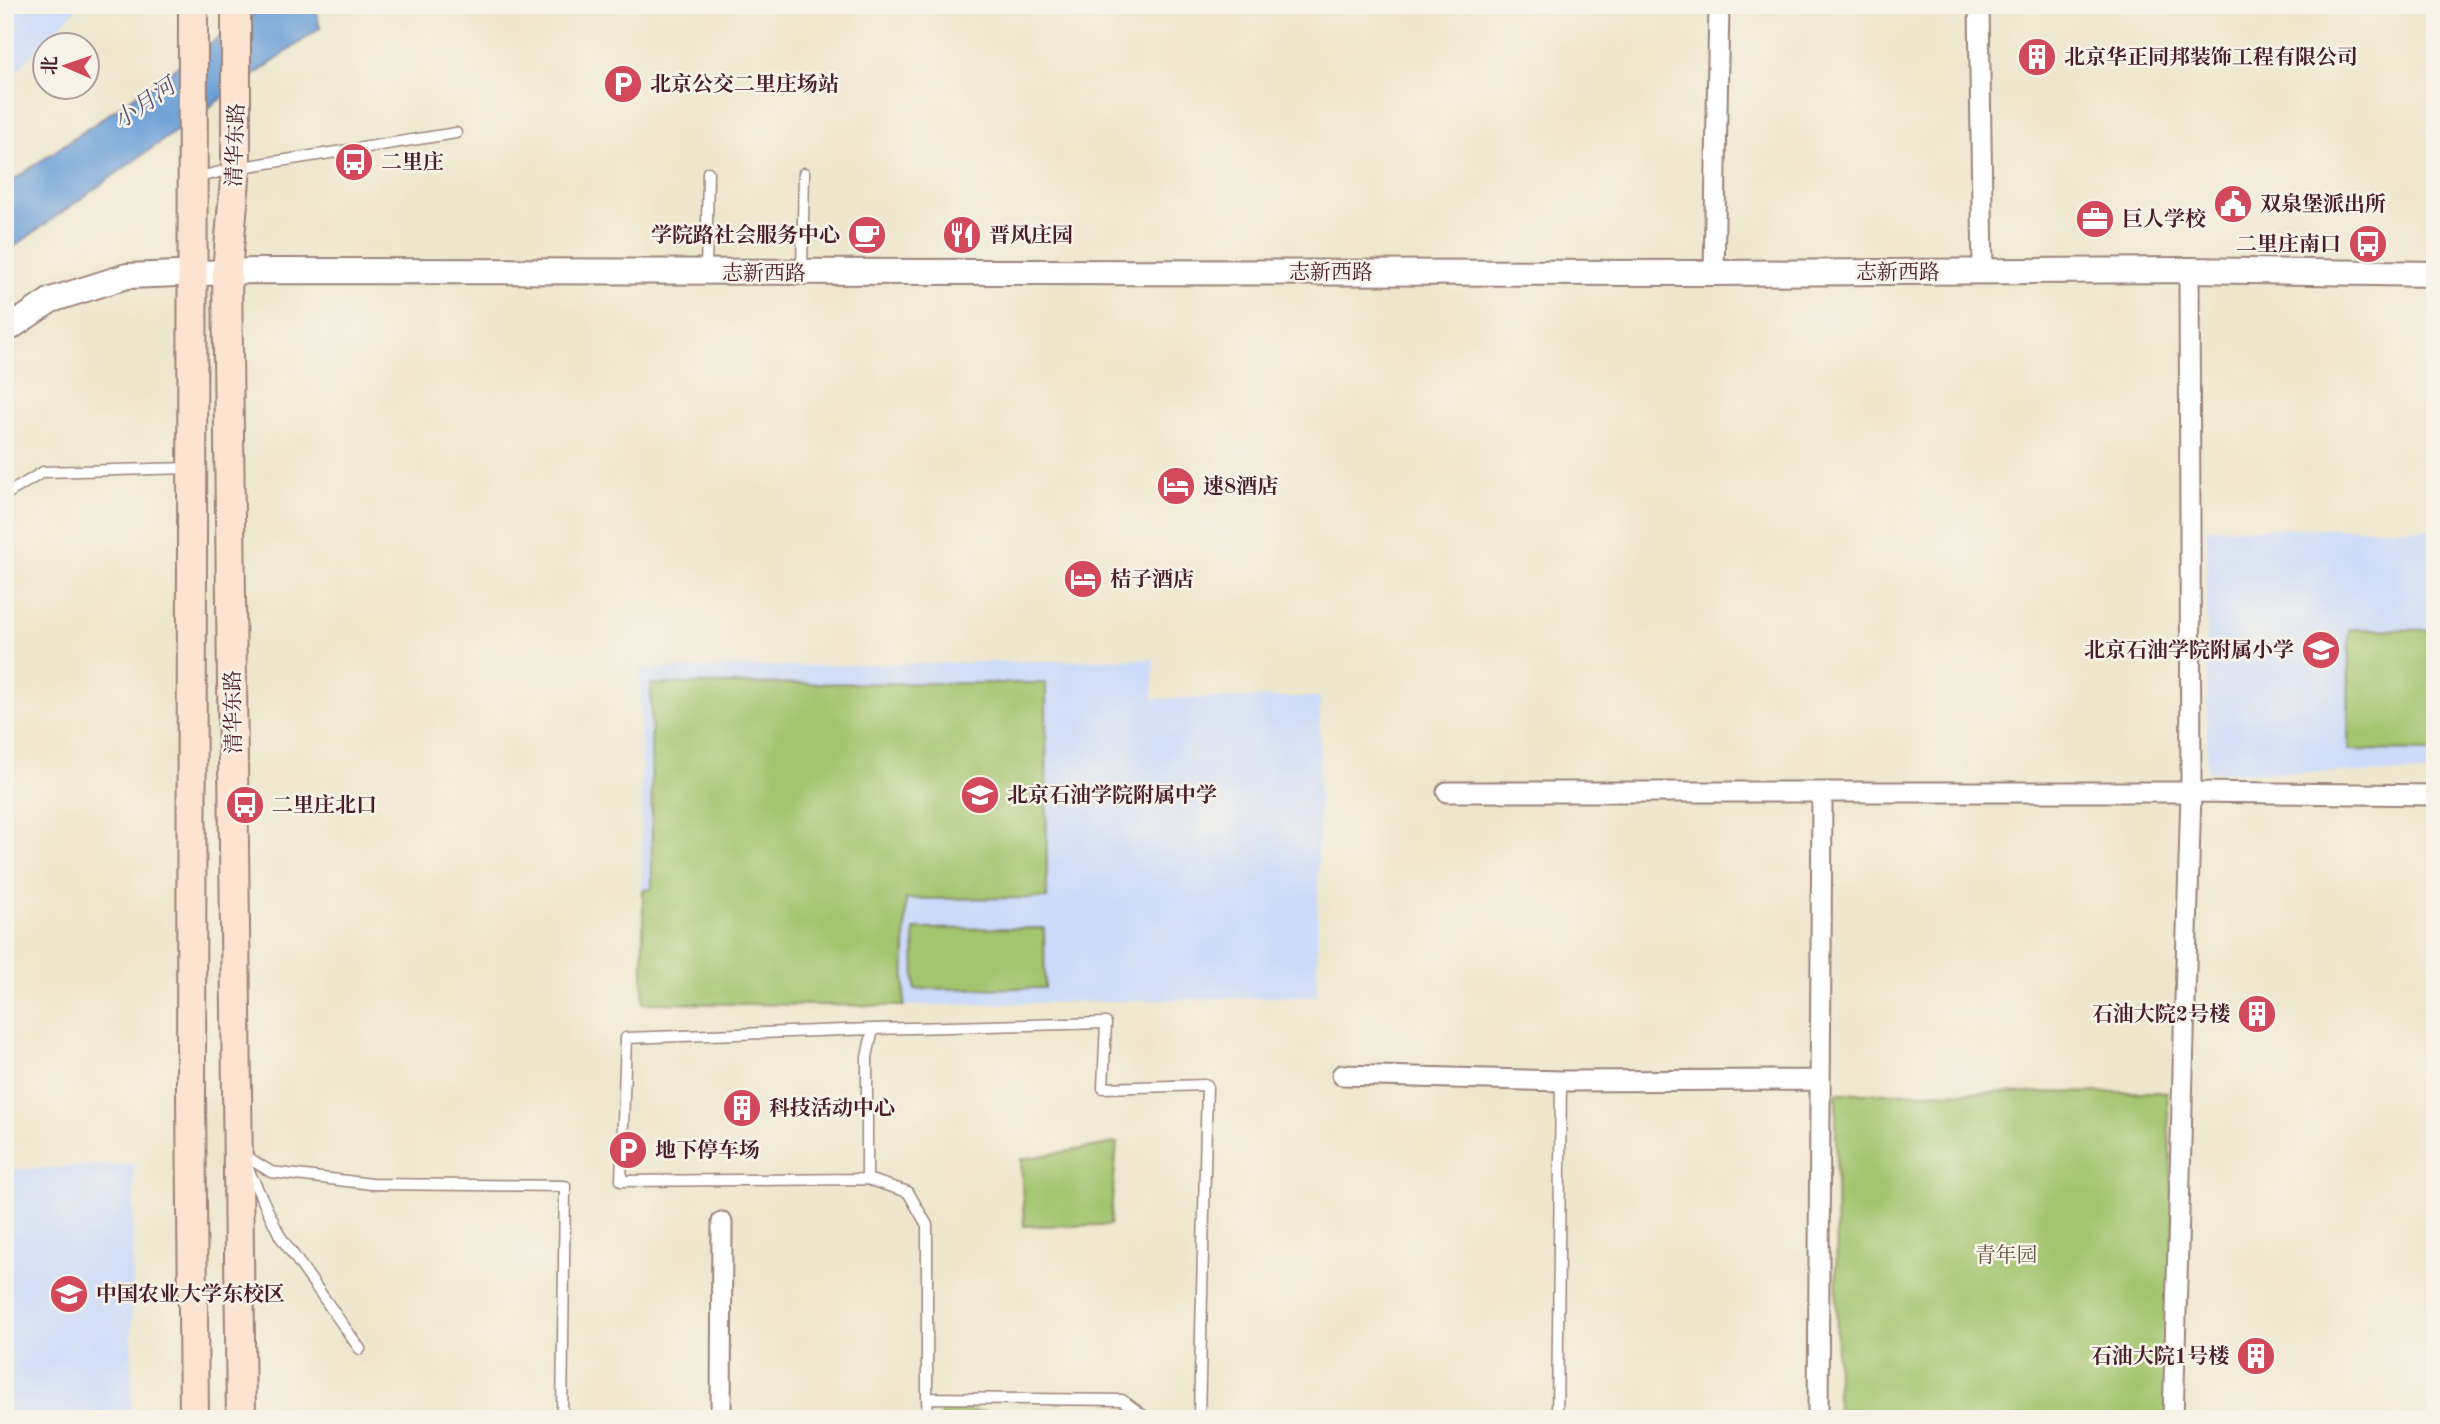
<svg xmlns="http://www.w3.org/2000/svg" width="2440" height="1424" viewBox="0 0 2440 1424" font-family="'Old Standard TT','Noto Serif SC',serif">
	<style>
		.built { fill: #ccdbf9 }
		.green { fill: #a3c56e; stroke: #76724c; stroke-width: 2 }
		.water { fill: #6b9fd7; stroke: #5a5f81; stroke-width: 2 }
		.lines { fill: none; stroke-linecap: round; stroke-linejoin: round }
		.service-casing { stroke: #9c837c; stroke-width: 13 }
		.minor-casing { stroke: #9c837c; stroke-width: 23 }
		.tertiary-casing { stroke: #9c837c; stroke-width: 28 }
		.secondary-casing { stroke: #9c837c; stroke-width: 32 }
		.service { stroke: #fff; stroke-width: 10 }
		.minor { stroke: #fff; stroke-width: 19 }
		.tertiary { stroke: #fff; stroke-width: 24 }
		.secondary { stroke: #fde4d1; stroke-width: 28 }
		.labels { text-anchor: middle; stroke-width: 5; stroke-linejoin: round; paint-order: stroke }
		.poi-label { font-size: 21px; font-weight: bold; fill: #4a1f2b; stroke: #f7f3e8; text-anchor: start }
		.street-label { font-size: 21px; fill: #4a1f2b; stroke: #f7f3e8 }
		.park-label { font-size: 21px; fill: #65513f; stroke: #f7f3e8 }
		.water-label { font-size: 23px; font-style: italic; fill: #575270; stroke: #f7f3e8 }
	</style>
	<rect width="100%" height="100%" fill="#f7f3e8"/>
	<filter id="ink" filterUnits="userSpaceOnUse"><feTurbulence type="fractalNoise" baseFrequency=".0143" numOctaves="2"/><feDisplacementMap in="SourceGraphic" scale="14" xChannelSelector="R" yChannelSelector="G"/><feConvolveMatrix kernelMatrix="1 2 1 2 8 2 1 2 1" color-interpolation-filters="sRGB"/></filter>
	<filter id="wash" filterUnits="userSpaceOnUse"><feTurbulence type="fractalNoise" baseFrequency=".00686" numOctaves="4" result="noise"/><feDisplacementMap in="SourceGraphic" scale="28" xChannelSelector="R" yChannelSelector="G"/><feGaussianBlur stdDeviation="1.57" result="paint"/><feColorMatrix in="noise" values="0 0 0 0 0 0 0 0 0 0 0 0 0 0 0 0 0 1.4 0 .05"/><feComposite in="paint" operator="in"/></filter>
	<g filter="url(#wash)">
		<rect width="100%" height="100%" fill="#efe7cd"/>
		<!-- built -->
		<path class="built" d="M5,5H80L5,83Z
			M2207,528L2435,529V773L2207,772Z
			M1154,659L1153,699L1320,697L1317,996L904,1006L643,1003L640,669Z
			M134,1164L131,1419H5V1170Z"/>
		<!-- green -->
		<path class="green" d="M2349,629L2435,630V751L2348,750Z
			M1046,683L1047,898L906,899L904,1006L643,1003V890L652,889L651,684Z
			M1044,928L1045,988L915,989L914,929Z
			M2167,1092L2177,1287L2173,1419H1837L1836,1093Z
			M1117,1143L1110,1225L1024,1226L1021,1159Z
			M941,1409L1090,1417L1114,1419H941Z"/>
		<!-- water -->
		<path class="water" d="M266,5H315L320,28L5,253V186Z"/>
	</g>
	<g filter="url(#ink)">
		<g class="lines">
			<!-- service casing -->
			<g class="service-casing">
				<path id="service" d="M195,178L236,168L456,133
					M802,271L804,173
					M706,272L708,172
					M5,495L43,472L189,468
					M242,1154L271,1172L372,1184L565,1186L562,1419
					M248,1169L280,1236L360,1349
					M867,1179L621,1181L626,1038L873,1029
					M927,1398V1225L908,1192L867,1179V1057L873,1029L1106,1023L1103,1088L1207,1085L1199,1419
					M928,1419L927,1398L1122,1400L1148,1419
					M1557,1419L1561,1081"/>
			</g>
			<!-- minor casing -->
			<g class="minor-casing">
				<path id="minor" d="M1979,5L1983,271
					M1714,273L1719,5
					M1447,792H2191L2435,795
					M1342,1075L1561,1081L1820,1080
					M721,1419L722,1222
					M1818,1419L1822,794
					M2173,1419L2191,792L2189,270"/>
			</g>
			<!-- tertiary casing -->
			<g class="tertiary-casing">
				<path id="tertiary" d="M5,331L51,300L127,276L254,271L1714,273L2189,270L2435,274"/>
			</g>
			<!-- secondary casing -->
			<g class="secondary-casing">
				<path id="secondary" d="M193,5L191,1098L194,1419
					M236,5V168L227,272L241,1419"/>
			</g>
			<!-- service -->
			<use href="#service" class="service"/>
			<!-- minor -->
			<use href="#minor" class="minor"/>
			<!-- tertiary -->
			<use href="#tertiary" class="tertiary"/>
			<!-- secondary -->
			<use href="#secondary" class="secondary"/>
		</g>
	</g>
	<!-- icons -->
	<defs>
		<g id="building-disc" transform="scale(2.0125)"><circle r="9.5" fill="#d1495b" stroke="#f7f3e8"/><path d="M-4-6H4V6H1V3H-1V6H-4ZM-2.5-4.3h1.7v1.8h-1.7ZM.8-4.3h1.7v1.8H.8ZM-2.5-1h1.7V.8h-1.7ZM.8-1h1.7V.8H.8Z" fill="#fff"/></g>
		<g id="parking-disc" transform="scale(2.0125)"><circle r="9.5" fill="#d1495b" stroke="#f7f3e8"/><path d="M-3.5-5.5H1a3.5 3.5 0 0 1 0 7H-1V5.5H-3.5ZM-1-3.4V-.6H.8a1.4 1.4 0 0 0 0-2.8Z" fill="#fff"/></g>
		<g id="bus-disc" transform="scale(2.0125)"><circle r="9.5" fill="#d1495b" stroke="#f7f3e8"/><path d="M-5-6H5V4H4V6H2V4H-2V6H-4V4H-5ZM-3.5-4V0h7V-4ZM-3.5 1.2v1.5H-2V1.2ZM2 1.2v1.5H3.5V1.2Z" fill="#fff"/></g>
		<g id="civic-disc" transform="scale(2.0125)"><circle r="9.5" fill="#d1495b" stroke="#f7f3e8"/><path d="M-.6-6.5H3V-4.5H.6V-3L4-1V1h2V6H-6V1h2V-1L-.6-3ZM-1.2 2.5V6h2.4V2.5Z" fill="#fff"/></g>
		<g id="office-disc" transform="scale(2.0125)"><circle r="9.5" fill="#d1495b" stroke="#f7f3e8"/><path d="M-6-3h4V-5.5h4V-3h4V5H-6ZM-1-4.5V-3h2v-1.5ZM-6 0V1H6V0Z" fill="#fff"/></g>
		<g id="cafe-disc" transform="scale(2.0125)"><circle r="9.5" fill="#d1495b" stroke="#f7f3e8"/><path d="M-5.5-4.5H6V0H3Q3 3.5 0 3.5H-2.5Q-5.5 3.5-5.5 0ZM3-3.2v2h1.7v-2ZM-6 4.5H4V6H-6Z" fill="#fff"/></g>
		<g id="restaurant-disc" transform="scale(2.0125)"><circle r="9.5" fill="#d1495b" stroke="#f7f3e8"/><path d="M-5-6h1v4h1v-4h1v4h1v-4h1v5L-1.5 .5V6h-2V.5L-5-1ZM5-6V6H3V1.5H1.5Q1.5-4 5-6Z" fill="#fff"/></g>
		<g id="hotel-disc" transform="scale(2.0125)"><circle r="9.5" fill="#d1495b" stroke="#f7f3e8"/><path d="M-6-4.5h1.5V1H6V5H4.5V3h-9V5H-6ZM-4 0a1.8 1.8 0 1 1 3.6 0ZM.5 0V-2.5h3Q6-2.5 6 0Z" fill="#fff"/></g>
		<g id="school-disc" transform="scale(2.0125)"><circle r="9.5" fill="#d1495b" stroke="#f7f3e8"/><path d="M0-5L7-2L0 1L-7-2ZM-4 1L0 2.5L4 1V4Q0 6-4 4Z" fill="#fff"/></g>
		<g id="university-disc" transform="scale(2.0125)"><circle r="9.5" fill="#d1495b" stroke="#f7f3e8"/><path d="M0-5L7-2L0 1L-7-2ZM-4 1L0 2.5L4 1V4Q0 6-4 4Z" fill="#fff"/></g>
	</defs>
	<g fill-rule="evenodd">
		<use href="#building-disc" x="2037" y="57"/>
		<use href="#parking-disc" x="623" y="84"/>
		<use href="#bus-disc" x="354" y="162"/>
		<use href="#civic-disc" x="2233" y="204"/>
		<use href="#office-disc" x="2095" y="219"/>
		<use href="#cafe-disc" x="867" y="235"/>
		<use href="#restaurant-disc" x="962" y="235"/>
		<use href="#bus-disc" x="2368" y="244"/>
		<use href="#hotel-disc" x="1176" y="486"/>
		<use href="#hotel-disc" x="1083" y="579"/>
		<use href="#school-disc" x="2321" y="650"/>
		<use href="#school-disc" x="980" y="795"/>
		<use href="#bus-disc" x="245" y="805"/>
		<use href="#building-disc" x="2257" y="1014"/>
		<use href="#building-disc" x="742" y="1108"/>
		<use href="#parking-disc" x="628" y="1150"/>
		<use href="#university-disc" x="69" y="1294"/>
		<use href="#building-disc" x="2256" y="1356"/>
	</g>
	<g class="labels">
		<!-- poi labels -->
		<g class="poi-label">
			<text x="2064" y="64">北京华正同邦装饰工程有限公司</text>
			<text x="650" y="91">北京公交二里庄场站</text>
			<text x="381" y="169">二里庄</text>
			<text x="2260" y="211">双泉堡派出所</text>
			<text x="2122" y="226">巨人学校</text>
			<text x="840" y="242" text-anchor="end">学院路社会服务中心</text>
			<text x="989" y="242">晋风庄园</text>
			<text x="2341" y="251" text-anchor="end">二里庄南口</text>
			<text x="1203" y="493">速8酒店</text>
			<text x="1110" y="586">桔子酒店</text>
			<text x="2294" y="657" text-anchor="end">北京石油学院附属小学</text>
			<text x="1007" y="802">北京石油学院附属中学</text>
			<text x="272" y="812">二里庄北口</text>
			<text x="2230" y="1021" text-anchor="end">石油大院2号楼</text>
			<text x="769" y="1115">科技活动中心</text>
			<text x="655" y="1157">地下停车场</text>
			<text x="96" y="1301">中国农业大学东校区</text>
			<text x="2229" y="1363" text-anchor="end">石油大院1号楼</text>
		</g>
		<!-- street labels -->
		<g class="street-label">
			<text transform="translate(235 145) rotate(-88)" y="7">清华东路</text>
			<text x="1331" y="279">志新西路</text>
			<text x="1898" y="279">志新西路</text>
			<text x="764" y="280">志新西路</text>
			<text transform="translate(233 712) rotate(-91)" y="7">清华东路</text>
		</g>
		<!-- park labels -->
		<g class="park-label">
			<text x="2006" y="1262">青年园</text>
		</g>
		<!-- water labels -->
		<g class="water-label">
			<text transform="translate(144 103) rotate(-35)" y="8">小月河</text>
		</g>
	</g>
	<!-- margin -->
	<rect width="2440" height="1424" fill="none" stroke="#f7f3e8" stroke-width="28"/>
	<!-- north arrow -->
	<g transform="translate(66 66) rotate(272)"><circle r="33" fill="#f7f3e8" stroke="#b29e9c" stroke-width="2"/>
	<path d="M0-5L12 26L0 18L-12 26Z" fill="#d1495b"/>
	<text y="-10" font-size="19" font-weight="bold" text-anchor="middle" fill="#4a1f2b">北</text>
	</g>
</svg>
